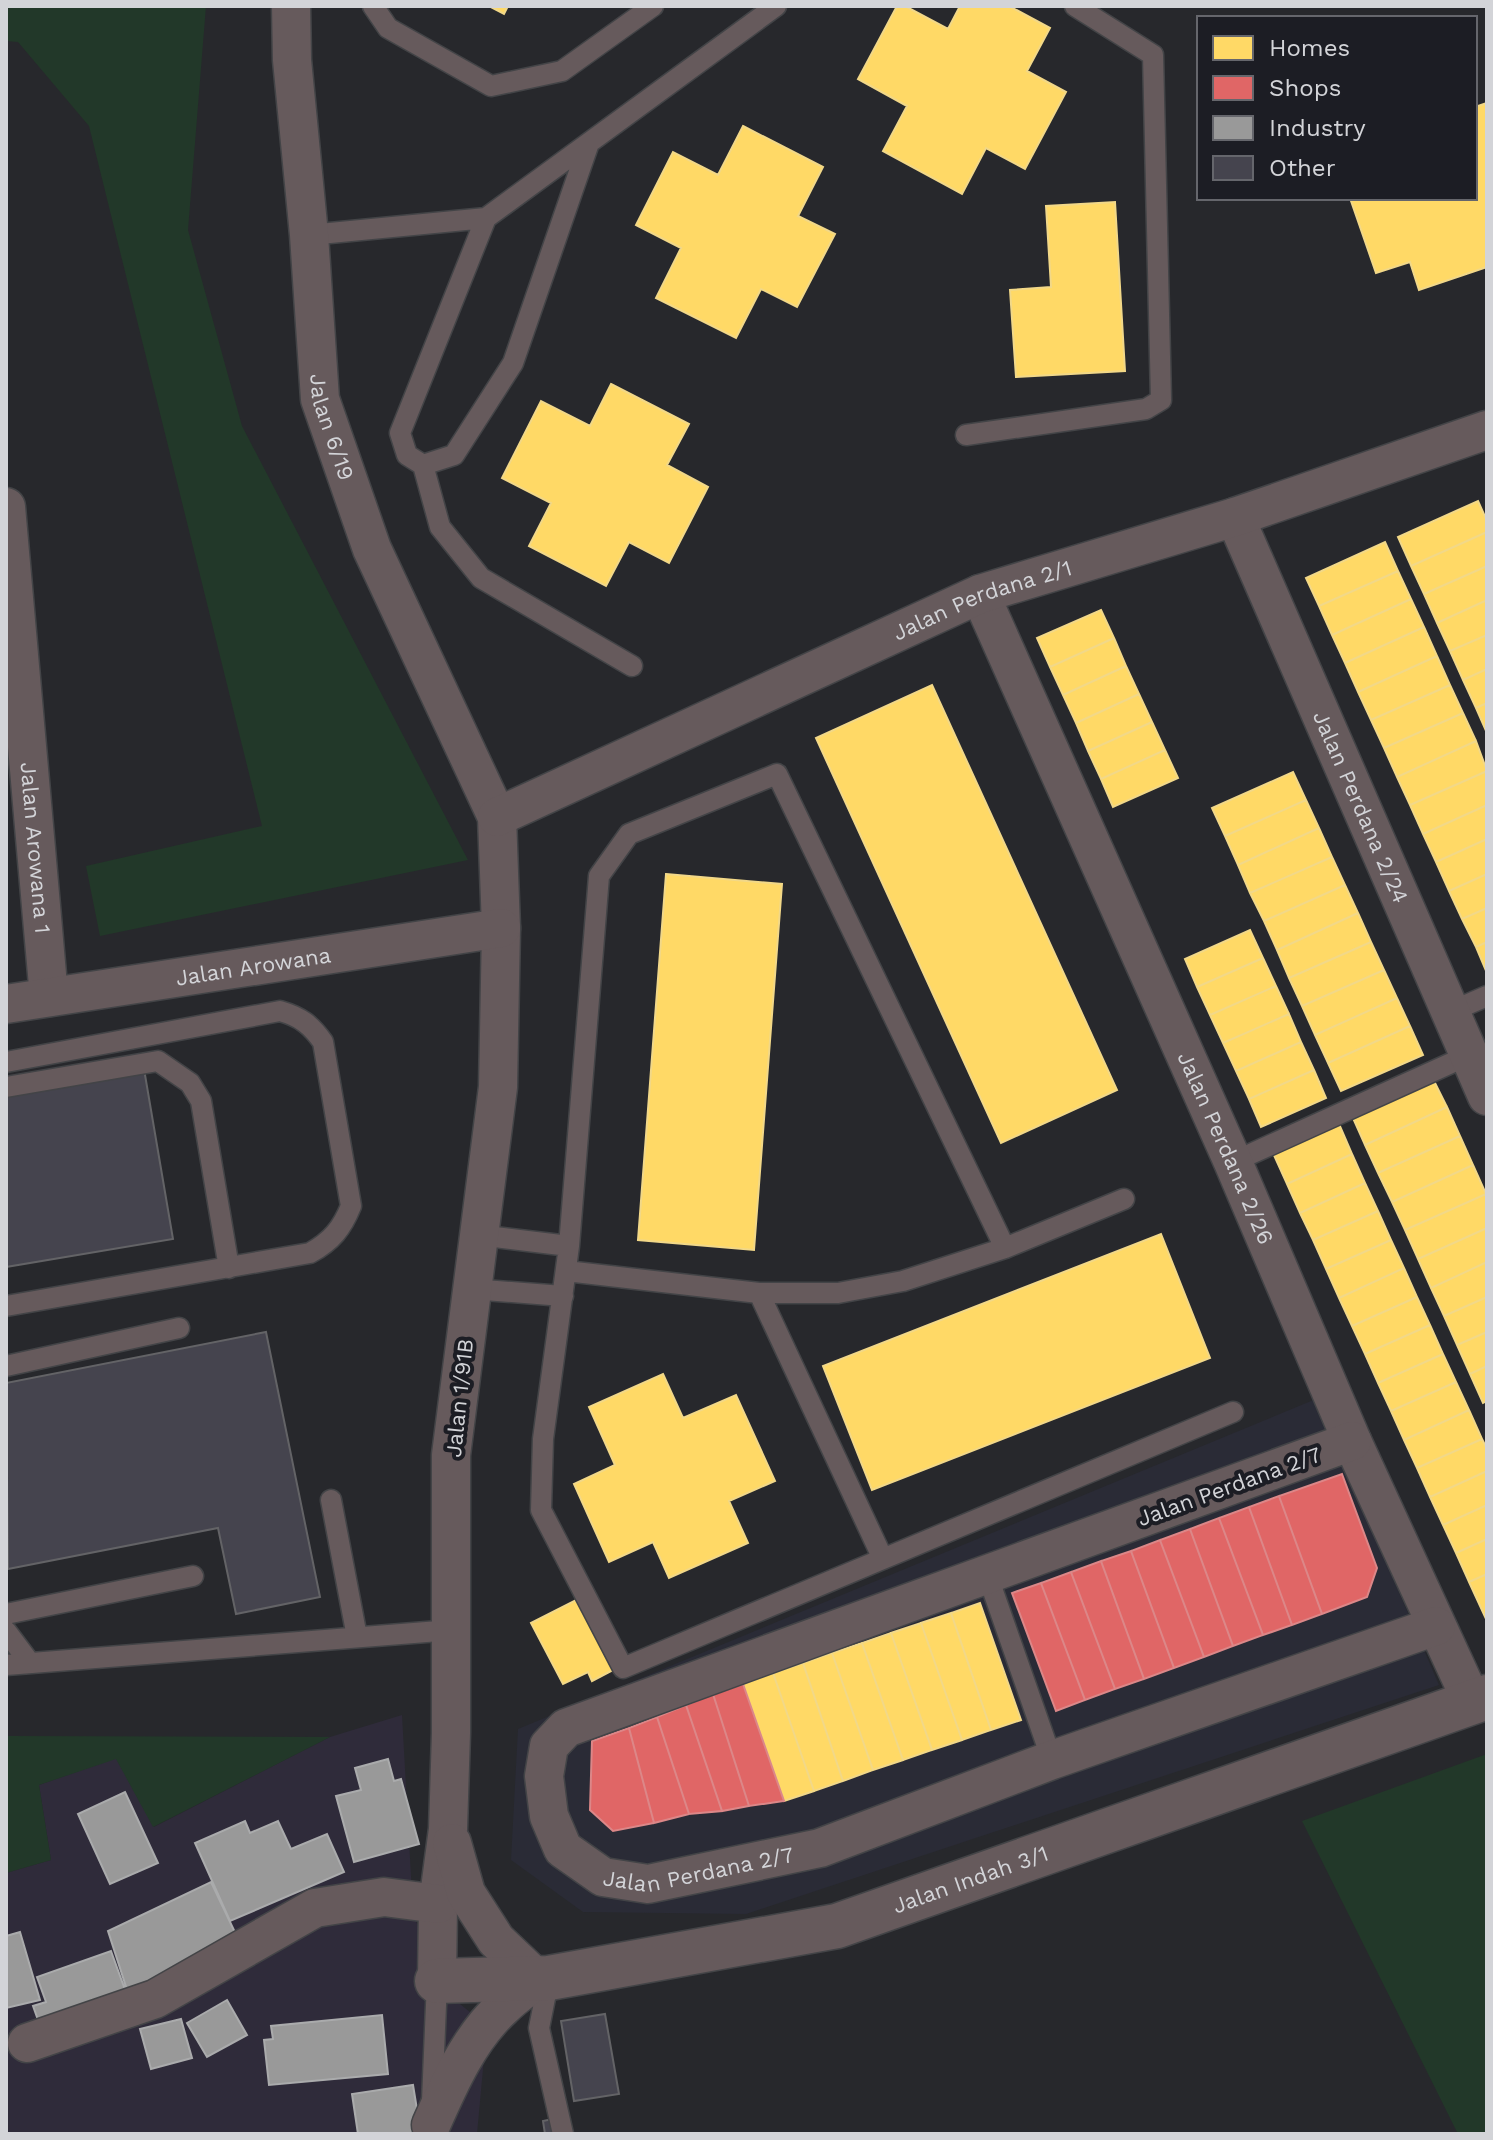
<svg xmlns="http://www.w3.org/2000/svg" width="1493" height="2140" viewBox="0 0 1493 2140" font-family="'Work Sans',sans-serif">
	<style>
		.built { fill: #2a2b36 }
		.industrial { fill: #2f2b3a }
		.green { fill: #223829 }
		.homes { fill: #ffd966; stroke: #f2d888; stroke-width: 2 }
		.shops { fill: #e06666; stroke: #dc8788; stroke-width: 2 }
		.industry { fill: #999; stroke: #aaabac; stroke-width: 2 }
		.building { fill: #45444e; stroke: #636366; stroke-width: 2 }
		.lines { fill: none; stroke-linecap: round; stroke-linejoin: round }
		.service-casing { stroke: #434447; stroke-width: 23 }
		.minor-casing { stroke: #434447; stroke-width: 41 }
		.tertiary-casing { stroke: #434447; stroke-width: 47 }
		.service { stroke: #665a5c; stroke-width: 20 }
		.minor { stroke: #665a5c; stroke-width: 38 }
		.tertiary { stroke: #665a5c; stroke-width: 44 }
		.labels { text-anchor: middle; stroke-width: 8; stroke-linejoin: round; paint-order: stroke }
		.street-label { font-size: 22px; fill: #d3d4d8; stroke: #1c1d24 }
	</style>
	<rect width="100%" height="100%" fill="#27282c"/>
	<!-- built -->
	<path class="built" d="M1316,1399L1439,1685L746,1914L583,1912L511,1860L518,1729Z"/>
	<!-- industrial -->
	<path class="industrial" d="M402,1715L413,1912L438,1986L487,2026L477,2134H6V1873L51,1860L39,1785L116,1758L154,1827L330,1737Z"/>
	<!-- green -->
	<path class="green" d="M6,6H206L188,230L242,426L468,860L100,936L86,866L262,826L89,126L18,42L6,41Z
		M6,1736L330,1737L153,1827L116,1759L39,1785L51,1860L6,1873Z
		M1487,1754V2134H1458L1302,1821Z"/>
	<!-- homes -->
	<path class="homes" d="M489,6H508L504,14Z
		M897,6H905L948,29L960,6H1009L1050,28L1027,71L1066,92L1025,169L986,148L962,194L883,151L907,106L858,79Z
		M1487,103V267L1419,290L1410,262L1376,273L1350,198H1475V107Z
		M743,126L823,167L798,216L835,234L797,307L761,289L736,338L656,298L681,248L636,225L673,152L718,175Z
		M1115,202L1125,371L1016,377L1010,290L1051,287L1046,206Z
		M611,384L689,424L667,465L708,487L669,563L629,542L606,586L529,546L551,503L502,478L541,401L590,426Z
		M1478,501L1487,521V532L1411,566L1398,537Z
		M1487,532V566L1424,594L1411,566Z
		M1385,542L1398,571L1319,606L1306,578Z
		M1487,566V600L1437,623L1424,594Z
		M1398,571L1411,599L1332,635L1319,606Z
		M1411,599L1424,627L1345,663L1332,635Z
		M1487,600V635L1450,651L1437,623Z
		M1101,610L1114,638L1050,667L1037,638Z
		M1424,627L1437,656L1358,692L1345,663Z
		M1487,635V669L1463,680L1450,651Z
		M1114,638L1126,666L1063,695L1050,667Z
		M1437,656L1450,685L1371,720L1358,692Z
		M1126,666L1139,694L1076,723L1063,695Z
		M1487,669V703L1476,708L1463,680Z
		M932,685L1117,1090L1001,1143L816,738Z
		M1450,685L1463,713L1384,748L1371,720Z
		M1139,694L1152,722L1088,751L1076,723Z
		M1487,703V733L1476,708Z
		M1463,713L1476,741L1397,777L1384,748Z
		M1152,722L1165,750L1101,779L1088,751Z
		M1476,741L1487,771L1410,805L1397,777Z
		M1165,750L1178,778L1113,807L1101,779Z
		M1487,771V805L1423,834L1410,805Z
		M1293,772L1306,800L1225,836L1212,808Z
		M1306,800L1319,828L1238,865L1225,836Z
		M1487,805V839L1436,862L1423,834Z
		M1319,828L1332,857L1250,893L1238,865Z
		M1487,839V874L1449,891L1436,862Z
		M1332,857L1345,885L1264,921L1250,893Z
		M666,874L782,884L754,1250L638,1240Z
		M1487,874V908L1462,919L1449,891Z
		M1345,885L1358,913L1277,950L1264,921Z
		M1487,908V942L1476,947L1462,919Z
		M1358,913L1371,942L1289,978L1277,950Z
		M1250,930L1263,958L1197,987L1185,959Z
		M1371,942L1384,970L1302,1006L1289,978Z
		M1487,942V973L1476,947Z
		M1263,958L1276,986L1210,1015L1197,987Z
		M1384,970L1397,998L1315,1035L1302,1006Z
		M1276,986L1289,1014L1223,1043L1210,1015Z
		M1397,998L1410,1026L1328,1063L1315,1035Z
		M1289,1014L1301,1042L1236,1071L1223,1043Z
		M1410,1026L1423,1055L1341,1091L1328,1063Z
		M1301,1042L1314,1070L1249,1099L1236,1071Z
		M1314,1070L1326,1098L1261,1127L1249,1099Z
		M1434,1081L1447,1107L1365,1145L1353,1118Z
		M1447,1107L1460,1136L1378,1173L1365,1145Z
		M1339,1124L1352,1154L1287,1184L1273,1153Z
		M1460,1136L1473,1165L1392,1202L1378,1173Z
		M1352,1154L1365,1183L1300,1213L1287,1184Z
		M1473,1165L1486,1194L1405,1230L1392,1202Z
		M1365,1183L1378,1211L1313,1240L1300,1213Z
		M1486,1194L1487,1228L1418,1259L1405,1230Z
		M1378,1211L1391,1240L1326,1269L1313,1240Z
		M1487,1228V1262L1431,1288L1418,1259Z
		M1161,1234L1210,1358L872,1490L823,1366Z
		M1391,1240L1404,1268L1339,1298L1326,1269Z
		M1487,1262V1297L1444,1316L1431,1288Z
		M1404,1268L1417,1297L1352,1326L1339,1298Z
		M1417,1297L1430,1325L1365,1354L1352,1326Z
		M1487,1297V1332L1457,1345L1444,1316Z
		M1430,1325L1443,1354L1378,1383L1365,1354Z
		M1487,1332V1366L1470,1374L1457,1345Z
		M1443,1354L1456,1382L1391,1411L1378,1383Z
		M1487,1366V1401L1483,1403L1470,1374Z
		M663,1374L683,1418L736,1395L775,1481L729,1501L748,1543L669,1578L653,1542L609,1562L574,1484L615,1465L589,1407Z
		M1456,1382L1469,1410L1404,1440L1391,1411Z
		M1469,1410L1482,1439L1417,1468L1404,1440Z
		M1482,1439L1487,1449V1471L1430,1497L1417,1468Z
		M1487,1471V1505L1443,1525L1430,1497Z
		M1487,1505V1539L1456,1553L1443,1525Z
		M1487,1539V1574L1469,1582L1456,1553Z
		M1487,1574V1621L1469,1582Z
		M578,1599L613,1670L592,1681L588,1672L563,1684L531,1623Z
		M980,1603L1021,1720L991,1730L951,1613Z
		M951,1613L991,1730L962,1740L921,1623Z
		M921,1623L962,1740L932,1750L891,1633Z
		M891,1633L932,1750L903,1760L862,1643Z
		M862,1643L903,1760L873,1770L832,1653Z
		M832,1653L873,1770L843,1781L803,1663Z
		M803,1663L843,1781L814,1791L773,1673Z
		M773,1673L814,1791L784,1801L743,1684Z"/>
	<!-- shops -->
	<path class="shops" d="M1342,1474L1377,1568L1367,1597L1322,1614L1279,1496Z
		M1279,1496L1322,1614L1292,1625L1249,1507Z
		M1249,1507L1292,1625L1263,1635L1219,1518Z
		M1219,1518L1263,1635L1233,1646L1190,1529Z
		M1190,1529L1233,1646L1204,1657L1160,1540Z
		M1160,1540L1204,1657L1174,1668L1131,1551Z
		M1131,1551L1174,1668L1144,1679L1101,1561Z
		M1101,1561L1144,1679L1115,1689L1071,1572Z
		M1071,1572L1115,1689L1085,1700L1041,1583Z
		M1041,1583L1085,1700L1056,1711L1012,1593Z
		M743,1684L784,1801L749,1806L713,1694Z
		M713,1694L749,1806L722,1811L686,1705Z
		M686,1705L722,1811L689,1814L657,1717Z
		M657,1717L689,1814L654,1823L629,1728Z
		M629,1728L654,1823L613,1831L590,1810L592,1741Z"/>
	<!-- industry -->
	<path class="industry" d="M388,1759L394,1781L401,1779L419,1844L354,1862L336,1796L361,1790L355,1768Z
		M125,1792L158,1863L110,1884L78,1814Z
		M245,1821L250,1833L278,1821L291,1849L327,1834L344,1872L230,1921L195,1843Z
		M211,1882L241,1945L129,1996L108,1931Z
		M20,1932L40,2000L6,2008V1936Z
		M111,1951L128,1998L43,2034L33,2006L46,2002L37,1977Z
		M227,2000L247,2035L207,2057L187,2023Z
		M382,2015L388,2074L269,2085L264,2040L273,2039L271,2026Z
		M181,2019L192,2058L151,2069L140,2029Z
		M413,2085L421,2134H358L352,2094Z"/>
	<!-- building -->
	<path class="building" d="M144,1069L173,1239L6,1267V1092Z
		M266,1332L320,1597L236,1614L218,1528L8,1569L6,1383Z
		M605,2014L619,2094L574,2101L561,2021Z
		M562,2117L565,2134H545L543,2121Z"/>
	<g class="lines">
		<!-- service casing -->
		<g class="service-casing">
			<path id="service" d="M373,6L388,28L491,86L562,71L653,6
				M486,218L400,433L407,455L423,465L440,527L481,578L632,666
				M309,235L486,218L776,6
				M966,435L1146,409L1161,400L1153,55L1075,6
				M423,465L454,455L513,363L589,143
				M1450,1012L1487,996
				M6,1062L280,1011C301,1017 311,1025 323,1042L351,1206C342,1228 332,1241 310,1253L6,1306
				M6,1087L158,1061L190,1083L201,1101L229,1268
				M1233,1162L1469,1055
				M478,1235L569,1246
				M1005,1248L777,774L629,834L599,876L569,1246L543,1439L541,1510L623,1668L1233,1412
				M566,1271L759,1293H838L903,1281L1005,1248L1124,1199
				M471,1289L563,1296
				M759,1293L883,1559
				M6,1366L179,1328
				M331,1500L357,1637
				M987,1574L1052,1760
				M6,1614L193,1576
				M6,1631L30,1663
				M6,1665L452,1630
				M549,1978L539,2028L563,2134
				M432,2101L437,1981"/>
		</g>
		<!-- minor casing -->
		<g class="minor-casing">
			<g id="minor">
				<path id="s1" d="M291,6L292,60L309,235L320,399L372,549L497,817L501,928L498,1087L451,1455V1733L448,1829L438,1904L437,1981"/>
				<path id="s2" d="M6,507L49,997"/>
				<path id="s3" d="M1235,517L1487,1096"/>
				<path id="s4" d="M980,594L1233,1162L1352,1441L1472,1702"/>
				<path id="s5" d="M497,817L980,594L1235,517L1487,430"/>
				<path id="s6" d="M6,1004L501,928"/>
				<path id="s7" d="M1352,1441L566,1728L549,1746L544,1776L549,1816L563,1849L603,1877L648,1884L820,1848L1052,1760L1436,1626"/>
				<path d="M27,2043L155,1999L315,1908L384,1897L438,1904"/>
				<path d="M431,2125C449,2084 469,2038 503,2007C513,1997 526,1988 537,1979L496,1940L466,1893L452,1843"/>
			</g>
		</g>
		<!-- tertiary casing -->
		<g class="tertiary-casing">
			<g id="tertiary">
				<path id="s8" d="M437,1981L549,1978L837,1926L1487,1697"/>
			</g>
		</g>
		<!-- service -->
		<use href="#service" class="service"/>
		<!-- minor -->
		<use href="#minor" class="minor"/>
		<!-- tertiary -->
		<use href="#tertiary" class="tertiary"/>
	</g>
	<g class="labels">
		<!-- street labels -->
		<g class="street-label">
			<text dy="8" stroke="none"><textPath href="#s1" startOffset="424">Jalan 6/19</textPath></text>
			<text dy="8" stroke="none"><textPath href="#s5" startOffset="532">Jalan Perdana 2/1</textPath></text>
			<text dy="8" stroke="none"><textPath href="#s3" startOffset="316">Jalan Perdana 2/24</textPath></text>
			<text dy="8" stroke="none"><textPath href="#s2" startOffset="342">Jalan Arowana 1</textPath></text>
			<text dy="8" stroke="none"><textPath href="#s6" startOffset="250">Jalan Arowana</textPath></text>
			<text dy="8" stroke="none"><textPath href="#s4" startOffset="606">Jalan Perdana 2/26</textPath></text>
			<text transform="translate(459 1398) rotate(-84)" y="8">Jalan 1/91B</text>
			<text transform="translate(1229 1486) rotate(-20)" y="8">Jalan Perdana 2/7</text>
			<text dy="8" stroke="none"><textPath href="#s7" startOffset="1114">Jalan Perdana 2/7</textPath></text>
			<text dy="8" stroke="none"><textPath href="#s8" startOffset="546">Jalan Indah 3/1</textPath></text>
		</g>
	</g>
	<!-- border -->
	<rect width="1493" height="2140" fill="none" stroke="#d3d4d8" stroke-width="16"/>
	<!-- legend -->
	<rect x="1197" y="16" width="280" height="184" fill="#1c1d24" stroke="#65666c" stroke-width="2"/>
	<rect x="1213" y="36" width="40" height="24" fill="#ffd966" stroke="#65666c" stroke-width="2"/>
	<text x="1269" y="56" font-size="24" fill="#d3d4d8">Homes</text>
	<rect x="1213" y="76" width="40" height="24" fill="#e06666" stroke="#65666c" stroke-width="2"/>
	<text x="1269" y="96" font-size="24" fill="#d3d4d8">Shops</text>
	<rect x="1213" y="116" width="40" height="24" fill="#999999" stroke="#65666c" stroke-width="2"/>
	<text x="1269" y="136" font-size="24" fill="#d3d4d8">Industry</text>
	<rect x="1213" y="156" width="40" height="24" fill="#45444e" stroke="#65666c" stroke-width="2"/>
	<text x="1269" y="176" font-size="24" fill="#d3d4d8">Other</text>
</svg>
